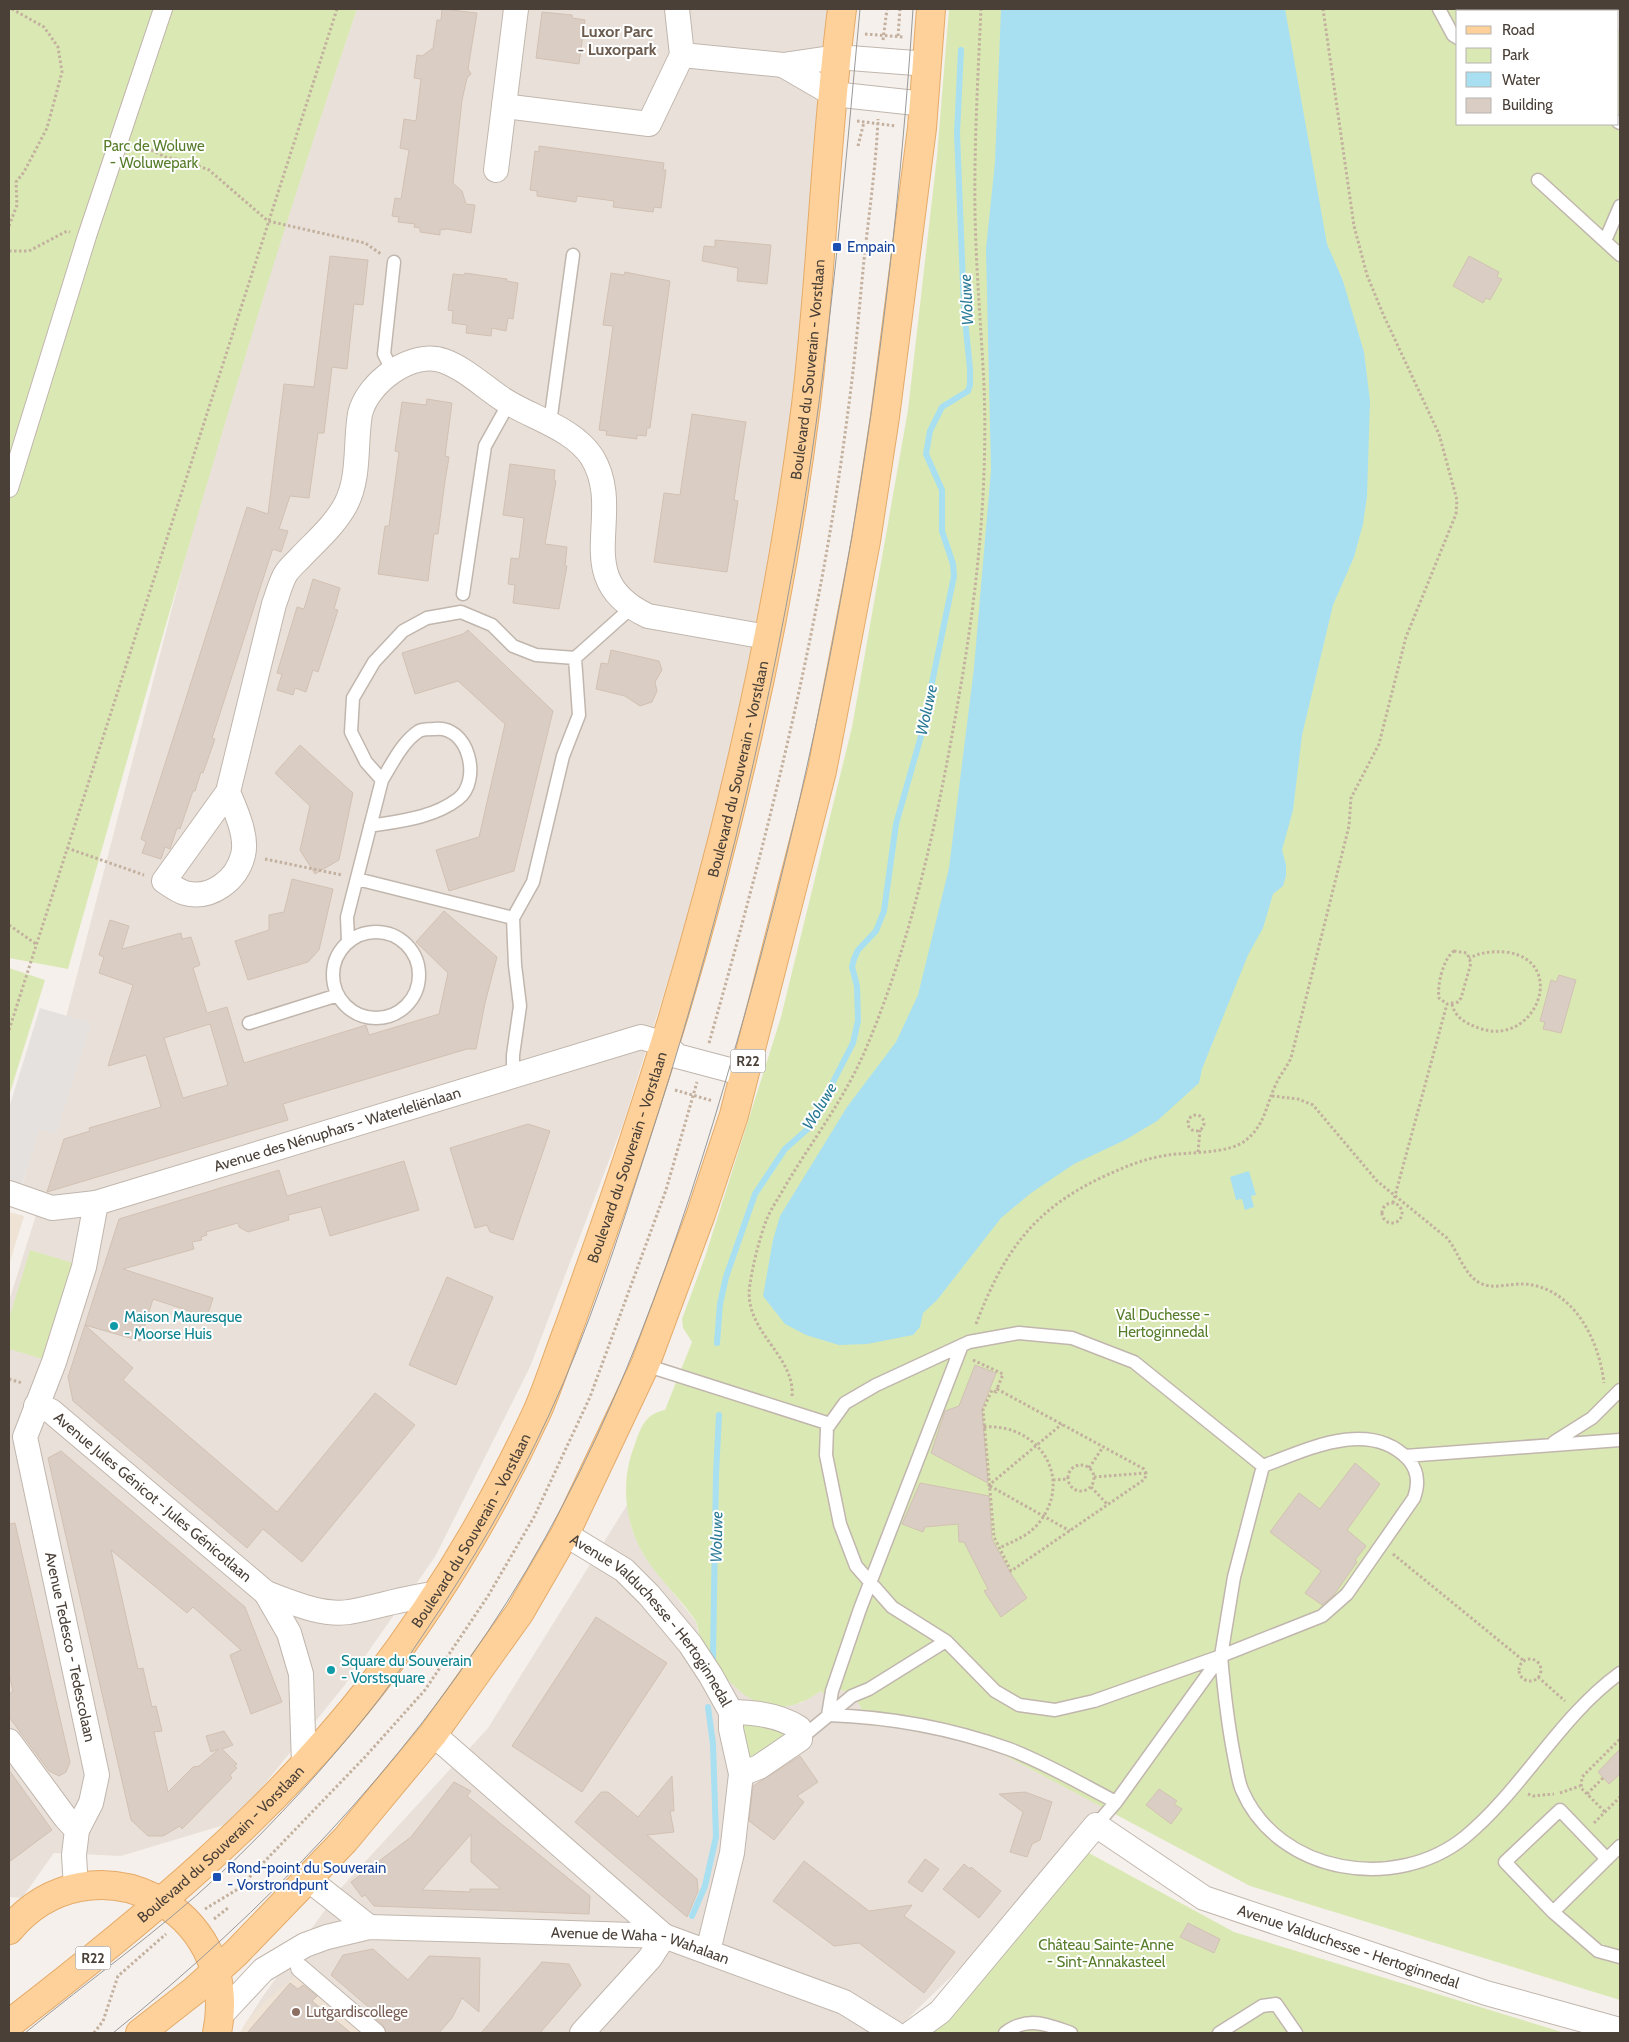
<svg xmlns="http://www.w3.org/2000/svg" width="1629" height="2042" viewBox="0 0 1629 2042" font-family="Cabin,sans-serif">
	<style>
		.residential { fill: #e9e1d9 }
		.education { fill: #eee3d5 }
		.green { fill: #dae9b4 }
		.parking { fill: #e4e1df }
		.water { fill: #a8dff1 }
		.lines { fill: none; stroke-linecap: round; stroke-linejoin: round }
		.stream { stroke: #a8dff1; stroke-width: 6 }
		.building { fill: #dacdc3; stroke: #d2c1b3; fill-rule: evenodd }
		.service-casing { stroke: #c1b6ad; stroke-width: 15 }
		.pedestrian-casing { stroke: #c1b6ad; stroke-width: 20 }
		.minor-casing { stroke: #c1b6ad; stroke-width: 26 }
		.primary-casing { stroke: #e5ab69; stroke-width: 30 }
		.path { stroke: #c3b09e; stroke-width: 3; stroke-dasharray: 2.5 2.5; stroke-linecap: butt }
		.service { stroke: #fff; stroke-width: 12 }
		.pedestrian { stroke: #fff; stroke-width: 18 }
		.minor { stroke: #fff; stroke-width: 24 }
		.primary { stroke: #fed19a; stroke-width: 28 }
		.tram { stroke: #999; stroke-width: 1 }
		.transit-dot { fill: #1a4fb4; stroke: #fff; stroke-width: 2 }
		.culture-dot { fill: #0f9aa8; stroke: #fff; stroke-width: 2 }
		.education-dot { fill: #8d6e63; stroke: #fff; stroke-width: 2 }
		.labels { text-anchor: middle; stroke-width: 4; stroke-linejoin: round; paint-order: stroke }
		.shield { fill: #fff; stroke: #807974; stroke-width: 1 }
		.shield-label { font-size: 14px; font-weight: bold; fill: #4a4038 }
		.park-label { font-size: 15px; fill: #577d2a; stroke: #fff }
		.transit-label { font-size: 15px; fill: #164399; stroke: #fff; text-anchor: start }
		.street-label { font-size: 15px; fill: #4a4038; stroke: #fff }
		.culture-label { font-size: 15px; fill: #0d838f; stroke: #fff; text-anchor: start }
		.education-label { font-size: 15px; fill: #785e54; stroke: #fff; text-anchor: start }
		.neighbourhood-label { font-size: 16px; font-weight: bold; fill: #6c5c4f; stroke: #fff }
		.water-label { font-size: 16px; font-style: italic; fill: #2a7a96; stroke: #fff }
	</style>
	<rect width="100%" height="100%" fill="#f5f0eb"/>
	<!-- residential -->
	<path class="residential" d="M357,9H834L794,495L738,757L623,1124L530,1367L435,1557L344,1686L234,1822L121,1856L54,1853L22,1898L9,1897V1301L40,1202L20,1195L200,500L301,172Z
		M627,1505L632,1530L645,1557L696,1622L700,1639L776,1707L801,1703L821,1691L842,1690L858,1701L864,1716L991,1748L1105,1808L1017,1913L899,2027L881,2033H240L261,1999L340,1889L488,1728Z"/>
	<!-- education -->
	<path class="education" d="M9,1212L24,1216L9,1265Z
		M296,1976L362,2033H240L246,2022L264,2002Z"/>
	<!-- green -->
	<path class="green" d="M9,9H357C249,325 159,647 68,969L9,958Z
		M949,9H1608L1607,11H1458V124H1618V30H1620V2000L1250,1886L991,1748L938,1733L863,1724C865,1706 856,1698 842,1690L824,1694L821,1691C766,1731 728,1688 701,1641C698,1635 699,1626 695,1620C680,1598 660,1580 645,1557C624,1523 620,1481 635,1444C641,1427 645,1414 665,1410L692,1342L683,1328L682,1319L705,1257L781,1017L852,727L908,410L937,156Z
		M9,968L45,980L9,1096Z
		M30,1250L73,1263L43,1359L9,1349V1319Z
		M747,1722L791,1731L755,1759L746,1754L742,1729Z
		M1087,1852L1234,1932L1565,2033H932L953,2012Z"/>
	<!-- parking -->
	<path class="parking" d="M40,1008L91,1023L56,1134L39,1129L22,1185L9,1181V1108Z"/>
	<!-- water -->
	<path class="water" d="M1001,9H1285L1327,244L1343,281L1364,352L1370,401L1367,496L1363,524L1354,557L1333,605L1302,735L1293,810L1282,850L1286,865V876L1283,886L1273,894L1263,928L1248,955L1202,1069L1199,1083L1157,1121L1125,1140L1074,1164L1031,1193L1001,1218L937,1300L923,1313L920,1327L913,1335L867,1344L839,1345L806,1335L785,1324L763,1296L773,1240L780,1216L847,1107L896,1042L918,995L949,868L974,668L991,470L986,249L995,162Z
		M1249,1171L1256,1195L1251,1196L1254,1207L1245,1210L1242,1199L1236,1200L1230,1177Z"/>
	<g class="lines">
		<!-- stream -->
		<path class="stream" d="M717,1343L720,1304L726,1277L755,1194L785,1149L810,1127L853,1043L858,1021L857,986L852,967L854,959L858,950L876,931L884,911L896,824L921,736L954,576L953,564L942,531V490L926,454L930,431L942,407L968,391L970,385V369L964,310L957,133L961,50
			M713,1658L716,1474L719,1415
			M692,1916L705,1886L716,1837L713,1744L708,1707"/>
	</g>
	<!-- building -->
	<path class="building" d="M442,9L477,13L468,69L471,74L467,78L462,100L453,183L462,191L466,204L475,205L471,233L447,229L440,230V235L420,232V228L414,227L415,224L398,222L399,217L392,216L395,198L401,199L409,150L400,148L404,119L416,121L421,79L414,78L417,55L422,56L433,48L437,20H441Z
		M542,12L572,15V18L585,20L579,64L536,58Z
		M539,146L664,163L663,170H666L661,208L654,207L653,212L613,207L614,201L577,196L576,202L537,196V191L530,190L535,151L539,152Z
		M715,240L771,245L767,284L737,281L738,268L702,261L704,246L715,247Z
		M330,256L368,260L363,305L354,304L347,369L332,367L324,433H318L309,498L290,496L279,529L288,531L281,552L273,549L272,551L215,729L212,738L215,739L203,773L201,772L195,791H193L180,829L177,828L170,849L165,847L161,859L142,853L146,842L141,839L247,507L268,514L284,384L314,387Z
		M1469,256L1499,272L1497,277L1502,279L1490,300L1486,298L1483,303L1453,286Z
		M625,272L670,281L650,428H647L646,436L637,435V439L606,435L607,431L599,430L613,326L603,325L611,273L624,275Z
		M465,273L507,279V281L518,283L513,319L508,318L506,331L492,328L491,336L466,333L467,325L452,323L453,311L448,310L453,274L464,275Z
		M427,399L452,403L445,456L449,457L445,481L438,534H434L428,581L378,574L385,526H389L399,452L395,451L402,402L426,405Z
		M692,414L746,422L734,500L738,501L727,572L654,562L664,493L680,495Z
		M510,464L555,470L554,480L556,481L545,544L567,547L565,566H567L559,609L513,603L515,585L508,584L511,558L519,559L524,518L503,515Z
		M313,579L340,588L334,609L338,610L318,672L313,670L306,692L295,688L293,695L277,690L282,674L277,673L297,607L304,609Z
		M468,630L553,711L514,871L449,891L436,850L479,837L505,724L458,681L415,694L402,653L463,634Z
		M611,650L659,661L662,670L655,682L657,691L652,702L640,706L625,696L596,689L601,663L608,664Z
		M300,745L353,793L339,860L315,874L300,850L310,806L275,773Z
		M292,879L333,889L319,950L308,962L248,980L235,941L269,930V915L284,912Z
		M444,911L497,957L485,1003L476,1049H467L283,1104L288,1120L47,1192L64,1139L90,1131L89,1128L161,1107L146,1055L108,1066L133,985L99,973L104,957L99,955L110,920L129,926L122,949L181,933L182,939L191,937L200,965L193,968L207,1013L227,1007L244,1063L366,1025L369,1035L439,1014L448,973L416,942ZM210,1024L228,1085L183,1098L164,1038Z
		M1559,975L1576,980L1561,1033L1543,1029L1545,1022L1540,1021L1551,980L1556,982Z
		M528,1124L550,1131L513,1240L490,1232L487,1225L475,1228L450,1148Z
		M404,1161L419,1210L330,1236L321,1207L288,1215L289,1220L248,1232L239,1227L238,1223L206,1232L207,1235L201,1237L202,1240L192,1242L194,1249L123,1269L213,1298L207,1317L153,1299L140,1341L85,1325L119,1219L279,1170L287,1196Z
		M447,1277L493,1297L456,1385L409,1365Z
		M85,1325L133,1368L123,1380L277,1512L375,1393L415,1425L302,1562L263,1529L247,1548L73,1401L68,1377Z
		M975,1365L996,1373L982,1409L988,1483L931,1453L945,1411L959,1406Z
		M61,1451L245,1607L282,1702L251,1714L230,1655L241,1650L193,1607L187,1613L111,1550L138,1669L143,1668L152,1707L156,1706L162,1731L154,1732L168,1792L193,1767L199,1766L219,1749L211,1752L206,1736L224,1731L233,1745L222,1749L237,1764L234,1766L237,1768L230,1775L232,1778L182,1829L180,1826L163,1836H148L131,1820L48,1458Z
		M1355,1463L1380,1484L1347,1530L1366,1546L1355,1560L1357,1562L1333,1596L1322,1605L1305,1593L1321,1571L1270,1532L1299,1493L1320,1509Z
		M920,1483L989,1496L992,1539L1011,1574L1027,1598L1001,1617L984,1591L988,1589L964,1542H959L958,1524L925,1527L923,1532L902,1524Z
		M15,1523L70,1762L66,1772L59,1776L49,1771L9,1717V1694L13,1691L9,1674V1524Z
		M596,1617L667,1663L582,1792L512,1746Z
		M1620,1749V1774L1609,1784L1598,1772Z
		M800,1756L818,1782L797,1796L804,1802L774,1840L749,1821L753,1786Z
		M9,1770L52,1830L9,1862Z
		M672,1776L674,1811H670L674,1832L647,1835L697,1879L698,1891L687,1917L575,1822L601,1792H608L638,1817Z
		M454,1782L471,1791L467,1796L590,1896L589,1914L374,1906L365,1895L362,1897L351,1882L411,1837ZM471,1834V1862L501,1889H470V1892L422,1890Z
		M1159,1789L1177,1801L1174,1804L1182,1809L1171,1824L1146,1805Z
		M1025,1792L1052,1802L1040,1840L1032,1844L1027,1857L1010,1852L1023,1812L999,1794Z
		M925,1859L939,1869L922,1892L908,1882Z
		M804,1861L869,1911L912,1905L904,1916L955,1952L924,1993L859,1943L834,1946L773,1901Z
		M964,1864L970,1869L971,1867L1001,1891L979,1918L943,1889Z
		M1188,1923L1220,1939L1214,1953L1180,1937Z
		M373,1949L408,1980L429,1956L480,1958L479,2012L462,1998L452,2018L439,2033H386L383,2025L369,2013L372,2010L331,1975L343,1955Z
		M542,1962L569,1964L581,1985L540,2033H481Z
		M290,1983L298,1989L303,1985L317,1996L312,2001L351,2033H247Z"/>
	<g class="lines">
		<!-- service casing -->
		<g class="service-casing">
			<path id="service" d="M1439,9L1453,35L1458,38
				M1618,122L1620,123
				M1538,180L1620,255
				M1605,241L1620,206
				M392,370L384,354L394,262
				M550,423L573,255
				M463,594L485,446L509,403
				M575,658L631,608
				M370,826C400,821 433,818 458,799C482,781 469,724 434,729C429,729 423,729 419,731C402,742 392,764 382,780
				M357,879L513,918
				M333 975a43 43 0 1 1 86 0a43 43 0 1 1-86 0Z
				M348,941L347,917L382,780L366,762L351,732L353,698L374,662L403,631L427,618L461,612L492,625L513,646L536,655L575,658L579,715L563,756L533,882L513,918L515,965L520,1006L513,1055V1075
				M249,1023L338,995
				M1019,1333L1072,1338L1134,1362L1263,1466C1306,1450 1369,1418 1408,1459C1418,1470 1419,1484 1414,1498L1347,1594L1322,1616L1221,1656L1094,1701L1055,1710L1019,1705L995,1691L946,1641L892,1607L856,1566L840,1524L826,1455L827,1428L845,1403L876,1385L969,1342Z
				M962,1345L860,1609L832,1691L828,1715C890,1717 950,1728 1009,1749C1046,1763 1081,1784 1116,1802
				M645,1365L830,1424
				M1554,1442L1592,1418L1620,1390
				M1405,1456L1620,1440
				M1221,1656C1224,1691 1228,1726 1235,1761C1237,1770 1238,1781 1242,1790C1278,1874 1396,1893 1465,1837C1523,1789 1559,1717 1620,1673
				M800,1739L852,1696L869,1689L946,1641
				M1096,1825L1116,1802L1221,1656L1234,1577L1263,1466
				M1620,1846L1553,1912L1598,1951L1620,1957
				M1553,1912L1505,1862L1560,1810L1607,1859
				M1005,2033C1027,2016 1047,2024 1071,2033
				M1219,2033L1262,2006L1276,2004L1296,2033"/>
		</g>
		<!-- pedestrian casing -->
		<g class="pedestrian-casing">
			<path id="pedestrian" d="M9,488L87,236L163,9
				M300,1968L376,2033"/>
		</g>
		<!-- minor casing -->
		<g class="minor-casing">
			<g id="minor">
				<path d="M682,55L783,65"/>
				<path d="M925,104L833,94L783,65L837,57L928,64"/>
				<path d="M504,106L649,124L682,55L677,9"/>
				<path d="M496,170L516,9"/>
				<path d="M228,792C235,809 248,836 243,855C237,880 211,900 185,893C178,891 170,885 164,881L228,792L274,604C278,594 280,584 285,575C288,569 295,563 300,558C316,541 335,525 346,504C360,477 355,443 360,414C367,383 412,349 444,361C466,369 484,387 504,400C532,418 573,428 592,457C627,515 567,578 648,616L767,637"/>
				<path id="s1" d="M9,1193L52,1208L96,1203L641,1037L665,1044L677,1056L745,1074"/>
				<path id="s2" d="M36,1406L51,1411L266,1593L289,1633L301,1674L304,1764"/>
				<path id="s3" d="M565,1534L624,1570L649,1595L690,1644L711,1676L731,1712V1729L741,1774L732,1853L708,1951"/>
				<path d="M266,1593C291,1602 321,1616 349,1612C378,1607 406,1597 436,1594"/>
				<path d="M731,1712C754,1712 779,1715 799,1728L800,1739L759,1767L741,1774"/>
				<path d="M433,1734L664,1936"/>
				<path d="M9,1741L65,1817L77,1830"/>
				<path d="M308,1879L369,1927"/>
				<path d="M76,1888L74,1855L77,1830L91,1803L97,1775L25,1437L54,1362L84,1267L96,1203"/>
				<path id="s4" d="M221,2015L263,1970L305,1945L327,1937L369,1927L474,1930L664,1936L844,2002L894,2033"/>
				<path d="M582,2033L650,1958L664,1936"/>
				<path id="s5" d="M911,2033L940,2012L1096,1825L1204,1898L1486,1993L1620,2030"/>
			</g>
		</g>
		<!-- primary casing -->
		<g class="primary-casing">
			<g id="primary">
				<path d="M9,1930C91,1832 243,1907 217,2033"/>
				<path id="s6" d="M9,2024C140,1923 271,1816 373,1684C437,1601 493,1507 537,1412C549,1385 558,1355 569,1327C592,1263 615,1199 636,1134C714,899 775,651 806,405C822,273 825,140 842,9"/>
				<path d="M140,2033L195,1990L236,1953L345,1840L433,1734L520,1612L565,1534L645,1365L701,1214L734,1115L822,771L866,541L885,417L922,128L931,9"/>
			</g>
		</g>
		<!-- path -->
		<path class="path" d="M865,34L903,37
			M898,36L900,9
			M883,40L887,9
			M857,121L896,126
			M138,143L165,157L186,161L209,170L268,221L365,243L381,254
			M858,146L864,122
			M9,226L17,205L16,182L24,172L47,128L62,72L58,47L44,27L12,9
			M9,251H29L67,231L70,232
			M67,848L144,875
			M265,859L342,875
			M9,925L36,944
			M1454,951L1467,953L1471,963L1461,998L1458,1002L1447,1004L1439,998C1437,985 1443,959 1454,951Z
			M1452,1004C1455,1018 1467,1024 1479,1028C1535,1049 1570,961 1506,952C1493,951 1482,952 1469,958
			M9,1030L337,9
			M709,1043C768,836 821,625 848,411C855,361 859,310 864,260C869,213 876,166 878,119
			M675,1090L713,1101
			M1272,1096L1298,1099L1313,1105L1377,1181L1447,1238C1458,1251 1464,1275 1480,1283C1493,1290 1510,1283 1525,1284C1573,1288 1599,1339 1604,1383
			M1188 1123a8 8 0 1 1 16 0a8 8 0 1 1-16 0Z
			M1198,1152L1200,1130
			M1393,1203L1447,1004
			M1382 1213a10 10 0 1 1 20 0a10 10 0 1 1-20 0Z
			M976,1324C1004,1251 1034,1208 1107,1175C1126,1166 1147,1158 1168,1155C1189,1152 1230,1154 1246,1140C1265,1125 1266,1105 1276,1084C1280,1075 1287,1067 1291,1058L1349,826L1351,798L1379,744L1406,637L1456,514L1457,500L1439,434L1383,314L1367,275L1354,226L1323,9
			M973,1360L1003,1374L997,1389
			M9,1379L22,1383
			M997,1389L1144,1469L1146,1473L1145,1479L1011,1571L994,1537L983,1410L992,1390L996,1392Z
			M792,1396C795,1354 742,1331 750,1284C753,1264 759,1240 766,1221C771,1208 780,1196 787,1183C814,1138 847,1095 867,1046C913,937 939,812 959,696C977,594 988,489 984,385C981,327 976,270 975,212C974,144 978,76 981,9
			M984,1427C1039,1423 1075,1479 1038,1524C1028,1536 1014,1541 999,1548
			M1068 1478a13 13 0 1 1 26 0a13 13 0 1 1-26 0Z
			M1089,1468L1103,1447
			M1094,1477L1146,1473
			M1053,1480L1068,1479
			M988,1486L1062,1424
			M990,1486L1070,1531
			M1091,1487L1108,1505
			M1393,1554L1524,1661
			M1519 1670a11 11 0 1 1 22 0a11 11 0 1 1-22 0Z
			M1538,1677L1565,1701
			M1603,1778L1587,1794L1605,1812
			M1560,1793L1580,1786
			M1528,1794L1533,1796L1554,1794
			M1587,1794L1581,1788L1582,1777L1620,1739
			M1594,1823L1620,1797
			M205,1909L238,1889L365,1757L425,1690L488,1596L534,1517L590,1397L666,1190L697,1082
			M214,1919L228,1908
			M94,2033L103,2021L118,1976L166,1934"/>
		<!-- service -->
		<use href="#service" class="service"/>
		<!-- pedestrian -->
		<use href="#pedestrian" class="pedestrian"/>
		<!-- minor -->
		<use href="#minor" class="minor"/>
		<!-- primary -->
		<use href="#primary" class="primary"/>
		<!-- tram -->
		<path class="tram" d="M25,2033C89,1980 158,1932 219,1875C277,1820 331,1761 380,1698C396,1677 410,1654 425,1632C472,1563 514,1491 549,1415C589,1329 618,1238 647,1148C713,946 764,739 800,529C829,357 844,183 860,9
			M113,2033C265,1911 402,1768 507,1602C614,1433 679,1243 734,1052C833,712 890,362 913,9"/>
	</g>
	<!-- markers -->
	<g class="transit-dot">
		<rect x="832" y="242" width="10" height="10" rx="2.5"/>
		<rect x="212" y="1872" width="10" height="10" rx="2.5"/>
	</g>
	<g class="culture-dot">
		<circle cx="114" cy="1326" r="5"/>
		<circle cx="331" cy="1670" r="5"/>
	</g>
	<circle class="education-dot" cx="296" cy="2012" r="5"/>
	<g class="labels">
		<!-- shield labels -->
		<g class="shield">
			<rect x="730.5" y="1049.5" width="35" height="23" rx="4"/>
			<rect x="75.5" y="1946.5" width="35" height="23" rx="4"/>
		</g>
		<g class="shield-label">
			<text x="748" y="1066">R22</text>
			<text x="93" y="1963">R22</text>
		</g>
		<!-- park labels -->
		<g class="park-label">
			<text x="154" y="151">Parc de Woluwe<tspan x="154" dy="17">- Woluwepark</tspan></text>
			<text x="1163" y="1320">Val Duchesse -<tspan x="1163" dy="17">Hertoginnedal</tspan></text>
			<text x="1106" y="1950">Château Sainte-Anne<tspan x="1106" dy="17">- Sint-Annakasteel</tspan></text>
		</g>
		<!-- transit labels -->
		<g class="transit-label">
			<text x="847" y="252">Empain</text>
			<text x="227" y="1873">Rond-point du Souverain<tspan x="227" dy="17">- Vorstrondpunt</tspan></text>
		</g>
		<!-- street labels -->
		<g class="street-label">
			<text dy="5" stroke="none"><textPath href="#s6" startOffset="1898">Boulevard du Souverain - Vorstlaan</textPath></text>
			<text dy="5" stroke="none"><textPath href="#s6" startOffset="1492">Boulevard du Souverain - Vorstlaan</textPath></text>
			<text dy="5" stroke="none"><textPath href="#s1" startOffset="342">Avenue des Nénuphars - Waterleliënlaan</textPath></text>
			<text dy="5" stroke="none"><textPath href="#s6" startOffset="1088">Boulevard du Souverain - Vorstlaan</textPath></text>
			<text dy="5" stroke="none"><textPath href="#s2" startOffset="149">Avenue Jules Génicot - Jules Génicotlaan</textPath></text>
			<text dy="5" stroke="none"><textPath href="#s6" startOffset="682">Boulevard du Souverain - Vorstlaan</textPath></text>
			<text dy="5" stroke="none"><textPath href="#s3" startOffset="124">Avenue Valduchesse - Hertoginnedal</textPath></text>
			<text transform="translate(70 1647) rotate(78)" y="5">Avenue Tedesco - Tedescolaan</text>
			<text dy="5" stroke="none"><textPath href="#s6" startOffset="278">Boulevard du Souverain - Vorstlaan</textPath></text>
			<text dy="5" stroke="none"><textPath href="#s4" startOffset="450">Avenue de Waha - Wahalaan</textPath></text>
			<text dy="5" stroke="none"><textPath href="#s5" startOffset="562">Avenue Valduchesse - Hertoginnedal</textPath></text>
		</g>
		<!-- culture labels -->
		<g class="culture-label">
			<text x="124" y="1322">Maison Mauresque<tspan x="124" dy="17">- Moorse Huis</tspan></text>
			<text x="341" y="1666">Square du Souverain<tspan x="341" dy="17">- Vorstsquare</tspan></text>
		</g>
		<!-- education labels -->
		<g class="education-label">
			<text x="306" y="2017">Lutgardiscollege</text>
		</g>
		<!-- neighbourhood labels -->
		<g class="neighbourhood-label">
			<text x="617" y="37">Luxor Parc<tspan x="617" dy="18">- Luxorpark</tspan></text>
		</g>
		<!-- water labels -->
		<g class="water-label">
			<text transform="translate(966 300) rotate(-93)" y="6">Woluwe</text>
			<text transform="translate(926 710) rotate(-78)" y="6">Woluwe</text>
			<text transform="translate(819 1106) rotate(-59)" y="6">Woluwe</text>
			<text transform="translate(716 1537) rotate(-89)" y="6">Woluwe</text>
		</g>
	</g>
	<!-- border -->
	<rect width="1629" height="2042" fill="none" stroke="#4a4038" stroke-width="20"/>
	<!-- legend -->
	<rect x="1456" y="10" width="162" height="115" fill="#ffffff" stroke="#b7b3af"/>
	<rect x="1466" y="26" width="25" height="8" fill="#fed19a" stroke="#b7b3af"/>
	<text x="1502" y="35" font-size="15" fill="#4a4038">Road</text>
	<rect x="1466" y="48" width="25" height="15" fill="#dae9b4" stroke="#b7b3af"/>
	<text x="1502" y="60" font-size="15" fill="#4a4038">Park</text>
	<rect x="1466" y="72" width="25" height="15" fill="#a8dff1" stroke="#b7b3af"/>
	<text x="1502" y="85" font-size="15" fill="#4a4038">Water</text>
	<rect x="1466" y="98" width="25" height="15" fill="#dacdc3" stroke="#b7b3af"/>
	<text x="1502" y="110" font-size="15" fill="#4a4038">Building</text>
</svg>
